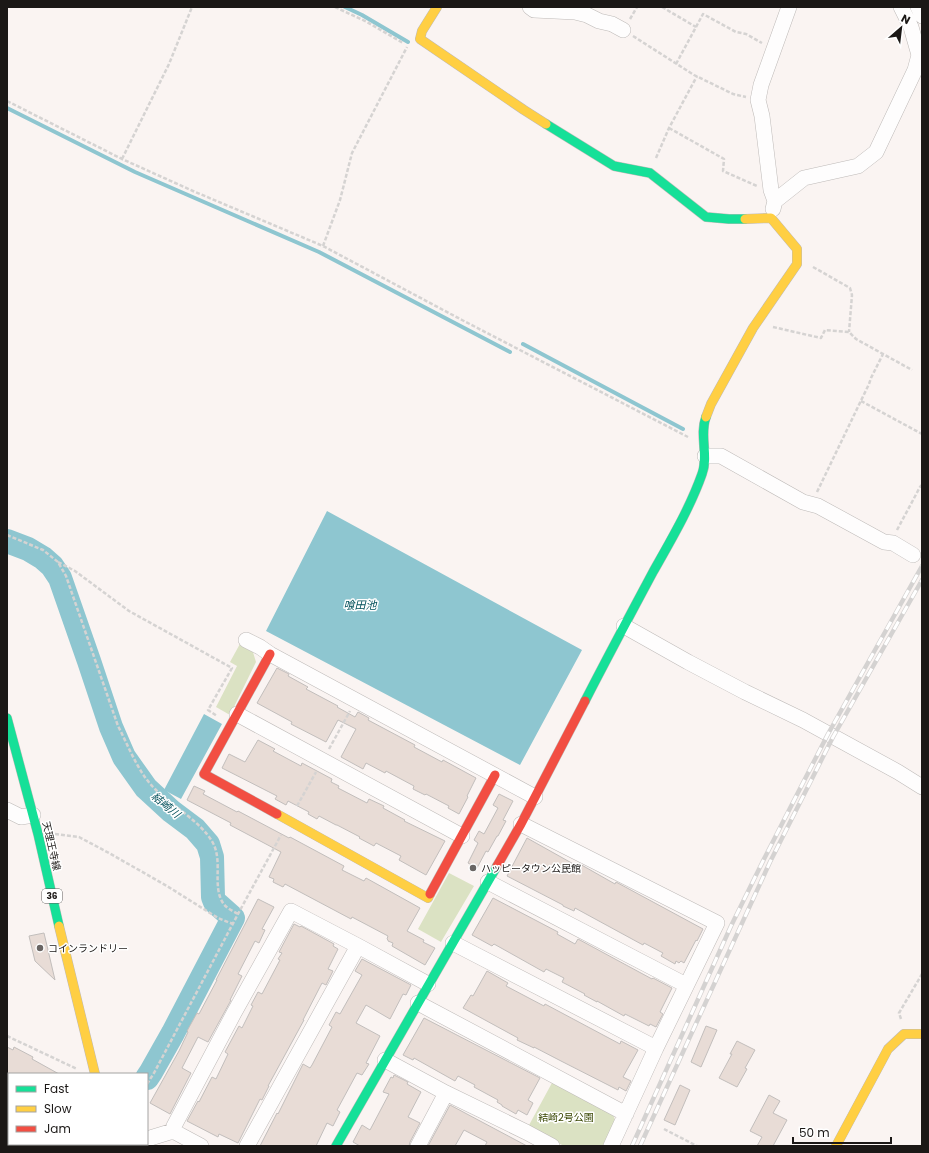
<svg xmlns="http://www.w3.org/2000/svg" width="929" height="1153" viewBox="0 0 929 1153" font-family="Poppins,'Noto Sans JP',sans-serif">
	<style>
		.green { fill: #dbe2c3 }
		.water { fill: #8ec6d0 }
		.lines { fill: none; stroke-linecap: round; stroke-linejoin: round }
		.stream { stroke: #8ec6d0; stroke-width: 4 }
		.river { stroke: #8ec6d0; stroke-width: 24 }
		.building { fill: #e8dcd6; stroke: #c2bebc }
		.street-casing { stroke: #bebab8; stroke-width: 16 }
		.fast-casing { stroke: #bebab8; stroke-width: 10 }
		.slow-casing { stroke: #bebab8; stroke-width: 10 }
		.jam-casing { stroke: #bebab8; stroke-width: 10 }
		.path { stroke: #d5d3d2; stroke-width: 2.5; stroke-dasharray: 4 2; stroke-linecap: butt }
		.street { stroke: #fefdfd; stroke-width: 15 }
		.fast { stroke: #16e098; stroke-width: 9 }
		.slow { stroke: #ffcf43; stroke-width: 9 }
		.jam { stroke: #f24e42; stroke-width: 9 }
		.rail-casing { stroke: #d4d2d1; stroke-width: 4.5 }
		.rail { stroke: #fff; stroke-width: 3; stroke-dasharray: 9; stroke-linecap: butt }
		.poi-dot { fill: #696563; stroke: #fff; stroke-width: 1.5 }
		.labels { text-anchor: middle; stroke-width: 3; stroke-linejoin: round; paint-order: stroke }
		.shield { fill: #fff; stroke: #5f5d5c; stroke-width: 1 }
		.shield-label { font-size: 9px; font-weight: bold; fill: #1b1816 }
		.street-label { font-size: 10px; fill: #1b1816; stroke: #fff }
		.poi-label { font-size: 10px; fill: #1b1816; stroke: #fff; text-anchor: start }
		.park-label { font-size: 10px; fill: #384600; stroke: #fff }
		.water-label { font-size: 11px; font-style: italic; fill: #004f5a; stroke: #fff }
	</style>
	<rect width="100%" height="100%" fill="#faf4f2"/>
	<!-- green -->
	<path class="green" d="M241,642L252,649L256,662L230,715L216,707L237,666L230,662Z
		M449,873L474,886L441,942L418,929Z
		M553,1081L612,1111L615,1120L603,1146H564L528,1127Z"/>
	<!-- water -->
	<path class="water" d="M327,511L582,650L520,765L266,631Z
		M204,714L222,724L181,799L164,790Z"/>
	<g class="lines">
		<!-- stream -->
		<path class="stream" d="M345,7L362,15L408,42
			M7,108L135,172L319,252L510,352
			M523,344L683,429"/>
		<!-- river -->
		<path class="river" d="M7,541L28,549L43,558L52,566L60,578L89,661L111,727L124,757L146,788L171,811L195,829L208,844L212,857L213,897L215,902L233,918L173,1033L151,1072L147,1078"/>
	</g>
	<!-- building -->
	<path class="building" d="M277,668L289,674L288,676L308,687L306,689L338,706L337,707L355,717L358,712L369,718L368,720L415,745L414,747L442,762L443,760L476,778L467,796L468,797L459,814L448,808L449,806L426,794L425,795L413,789L414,786L386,771L385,773L366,763L363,769L341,757L356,729L338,720L326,742L291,724L292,722L257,703Z
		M258,740L275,749L273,751L301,766L302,763L332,779L331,782L339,786L338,788L367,803L369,799L384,806L383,808L405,820L404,821L445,841L426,875L399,860L401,856L376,843L374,846L359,838L360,837L337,825H336L319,816L317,819L308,814L309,812L288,801L286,805L275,799L277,796L222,768L229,754L245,762Z
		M194,786L205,791L203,794L237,812L238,811L289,838L290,837L344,866L342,870L364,881L366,878L420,908L407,931L424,940L423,942L435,948L425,965L392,946L393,943L388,941V940L387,939L388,936L352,917L351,919L285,884L283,887L273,882L274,879L269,877L281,852L230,825L231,823L187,800Z
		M499,794L513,801L503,820L506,821L498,836H497L488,852L486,851L477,868L468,863L478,843L474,840L479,831L484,834L498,808L493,805Z
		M527,838L577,866L578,863L615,884L616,882L703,929L697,941L696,940L684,963L681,961L679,963L676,961L675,964L661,956L663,953L644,943L643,945L575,908L574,911L563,906V905L507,876Z
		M493,898L558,932L557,934L575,944L578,939L652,979L653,978L672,988L660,1012L663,1014L656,1027L650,1024L649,1026L625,1014L624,1016L597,1001V1002L584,995L585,994L562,982L564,978L546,969L544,972L494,944L492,946L472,935Z
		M258,899L274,907L262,929L265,930L259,943L255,941L238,974L242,976L230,1000H231L230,1002L208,1042L198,1037L182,1068L191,1073L170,1114L150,1103L179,1051L188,1032L187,1031L197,1013L199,1014L217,980H216Z
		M294,924L300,927L301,926L334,944L333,946L338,949L328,969L333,971L326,985L322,983L303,1020H304L268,1086H269L262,1100L260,1099L238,1143L219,1134L218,1137L187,1121L198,1101L199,1102L212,1077L216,1079L228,1054L225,1052L239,1026L242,1028L253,1006L251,1005L258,992L262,994L280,960L278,959L282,953L279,952Z
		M44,933L55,980L35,961L29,936Z
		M362,959L411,985L406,995L403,994L390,1019L366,1005L356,1023L380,1036L366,1063L369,1064L362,1075L357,1073L337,1110L340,1112L333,1126L327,1123L316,1146H260L277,1113L278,1114L303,1064L310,1068L312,1065L332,1027L329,1025L336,1012L340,1014L362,975L355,971Z
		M487,971L508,983L506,986L544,1006L545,1004L620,1044L621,1041L638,1050L623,1077L631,1081L626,1091L619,1087L618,1090L561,1061L534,1047V1048L517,1040L518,1038L463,1008L471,995L473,996Z
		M424,1018L540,1078L528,1100L533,1103L527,1115L518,1110L516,1114L502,1106V1105L497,1102L498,1100L474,1087L475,1085L458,1076L455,1081L414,1058L413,1060L403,1055Z
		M706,1026L717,1030L701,1067L691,1062Z
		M737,1041L755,1050L745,1068L747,1069L737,1087L719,1078L732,1054H730Z
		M7,1047L13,1050L14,1047L33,1057L32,1059L59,1074H7Z
		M394,1075L408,1082L407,1084L421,1092L408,1117L420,1123L410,1142L409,1146H360L353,1142L362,1125L370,1130L389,1094L383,1092L391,1077L393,1078Z
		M680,1085L690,1090L675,1125L664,1120Z
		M769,1095L780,1101L773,1113L787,1120L773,1146H757L762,1137L750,1131Z
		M450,1105L527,1146H485L487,1142L464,1130L455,1146H428Z"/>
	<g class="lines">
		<!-- street casing -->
		<g class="street-casing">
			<path id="street" d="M530,7L534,10L575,12L587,15L599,21L612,24L623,30
				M918,7L922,16
				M775,201L804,178L858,166L876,152L915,70L919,55L911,27L901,7
				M773,209L775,201L771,190L762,116L758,100L761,85L789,7
				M705,456H721L803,502L818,506L884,542L893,543L913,555
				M624,626L688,662L745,692L803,720L898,772L922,787
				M246,640L260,647L270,654L535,797
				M237,714L462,836
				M7,810L21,817L33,815
				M521,824L717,923L656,1048L611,1146
				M488,882L686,985
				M453,943L656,1048
				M418,1003L626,1114
				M385,1060L446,1093L526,1132L552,1146
				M7,1098L9,1099
				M173,1131L174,1126L234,1013L291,911L358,946L428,984
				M147,1139L173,1131L201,1146
				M35,1146L36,1144
				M126,1146L132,1144
				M247,1146L358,946
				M418,1146L446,1093"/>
		</g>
		<!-- fast casing -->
		<g class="fast-casing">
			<path id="fast" d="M546,124L614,166L650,173L706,217L729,219H745
				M585,701C607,658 630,615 653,572C671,540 690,508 702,474C709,456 699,435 706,417
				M7,718L38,834L59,926
				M116,1144L117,1146
				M336,1146L497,866"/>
		</g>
		<!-- slow casing -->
		<g class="slow-casing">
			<path id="slow" d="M437,7L422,31L420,39L524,110L546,124
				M706,417L711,404L753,328L797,264V249L771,218L745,219
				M277,814L428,898L430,894
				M59,926L95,1074
				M836,1146L888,1049L904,1034H922"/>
		</g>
		<!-- jam casing -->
		<g class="jam-casing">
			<path id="jam" d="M270,654L204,774L277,814
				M497,866L521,824L585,701
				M430,894L495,775"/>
		</g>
		<!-- path -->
		<path class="path" d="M335,7L367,22L403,43
			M662,7L696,27
			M630,19L637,7
			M633,36L694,75L733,94L746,97
			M676,64L703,14L736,32L746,34L762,43
			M7,101L122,159L193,191L323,246L462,320L688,437
			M669,128L724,159L723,171L757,186
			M656,158L669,128L697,76
			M122,159L169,64L192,7
			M323,246L340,200L352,153L407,47
			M813,267L850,288L852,295L849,332
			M773,327L821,338L825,330L849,332L856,339L912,370
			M861,401L922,434
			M817,492L869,384L871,378L883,354
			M897,530L920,487L922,485
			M7,535L43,550L58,562L66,576L118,726C129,747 137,770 153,787C171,806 201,821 213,843C223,862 212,886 223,903C226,908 233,911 238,914
			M58,562L75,571L129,611L232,668L208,710L217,716
			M329,749L350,711
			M297,806L316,772
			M55,834L79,837L109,853L167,886L218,918L233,924
			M901,1019L899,1013L922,974
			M7,1036L77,1069
			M147,1084L154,1073L238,914L281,835
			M664,1129L697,1146
			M90,1146L91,1144"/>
		<!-- street -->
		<use href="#street" class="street"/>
		<!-- fast -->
		<use href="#fast" class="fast"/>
		<!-- slow -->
		<use href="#slow" class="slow"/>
		<!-- jam -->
		<use href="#jam" class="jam"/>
		<!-- rail casing -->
		<g class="rail-casing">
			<path id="rail" d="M632,1146L731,926L764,859L828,734L922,566
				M640,1146L770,862L833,737L922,580"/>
		</g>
		<!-- rail -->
		<use href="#rail" class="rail"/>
	</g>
	<!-- markers -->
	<g class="poi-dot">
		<circle cx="473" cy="868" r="4"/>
		<circle cx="40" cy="948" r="4"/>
	</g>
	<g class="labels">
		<!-- shield labels -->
		<rect class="shield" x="42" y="889" width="20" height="14" rx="3"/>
		<g class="shield-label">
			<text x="52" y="899">36</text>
		</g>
		<!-- street labels -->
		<g class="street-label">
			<text transform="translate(52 846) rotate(77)" y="4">天理王寺線</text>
		</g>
		<!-- poi labels -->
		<g class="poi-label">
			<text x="481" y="872">ハッピータウン公民館</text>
			<text x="48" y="952">コインランドリー</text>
		</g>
		<!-- park labels -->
		<g class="park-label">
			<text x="566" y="1121">結崎2号公園</text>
		</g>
		<!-- water labels -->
		<g class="water-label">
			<text x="360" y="609">喰田池</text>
			<text transform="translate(166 805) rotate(40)" y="4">結崎川</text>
		</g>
	</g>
	<!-- border -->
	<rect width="929" height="1153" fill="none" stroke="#1b1816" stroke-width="16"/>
	<!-- legend -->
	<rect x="8" y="1073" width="140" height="72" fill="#ffffff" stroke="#a4a3a2"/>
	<rect x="16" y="1086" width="20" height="6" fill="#16e098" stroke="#a4a3a2"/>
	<text x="44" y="1093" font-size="12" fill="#1b1816">Fast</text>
	<rect x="16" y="1106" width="20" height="6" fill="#ffcf43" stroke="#a4a3a2"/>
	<text x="44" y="1113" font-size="12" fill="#1b1816">Slow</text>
	<rect x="16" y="1126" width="20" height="6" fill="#f24e42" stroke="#a4a3a2"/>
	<text x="44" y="1133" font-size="12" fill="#1b1816">Jam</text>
	<!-- north arrow -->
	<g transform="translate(901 28) rotate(28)" stroke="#ffffff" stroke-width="3" paint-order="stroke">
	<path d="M0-3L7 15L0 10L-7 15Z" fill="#1b1816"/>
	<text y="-6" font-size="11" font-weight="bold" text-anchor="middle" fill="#1b1816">N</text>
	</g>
	<!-- scale -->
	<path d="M793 1137v6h98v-6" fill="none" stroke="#1b1816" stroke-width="2"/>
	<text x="799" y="1137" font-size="12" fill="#1b1816" stroke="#ffffff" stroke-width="3" paint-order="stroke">50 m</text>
</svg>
